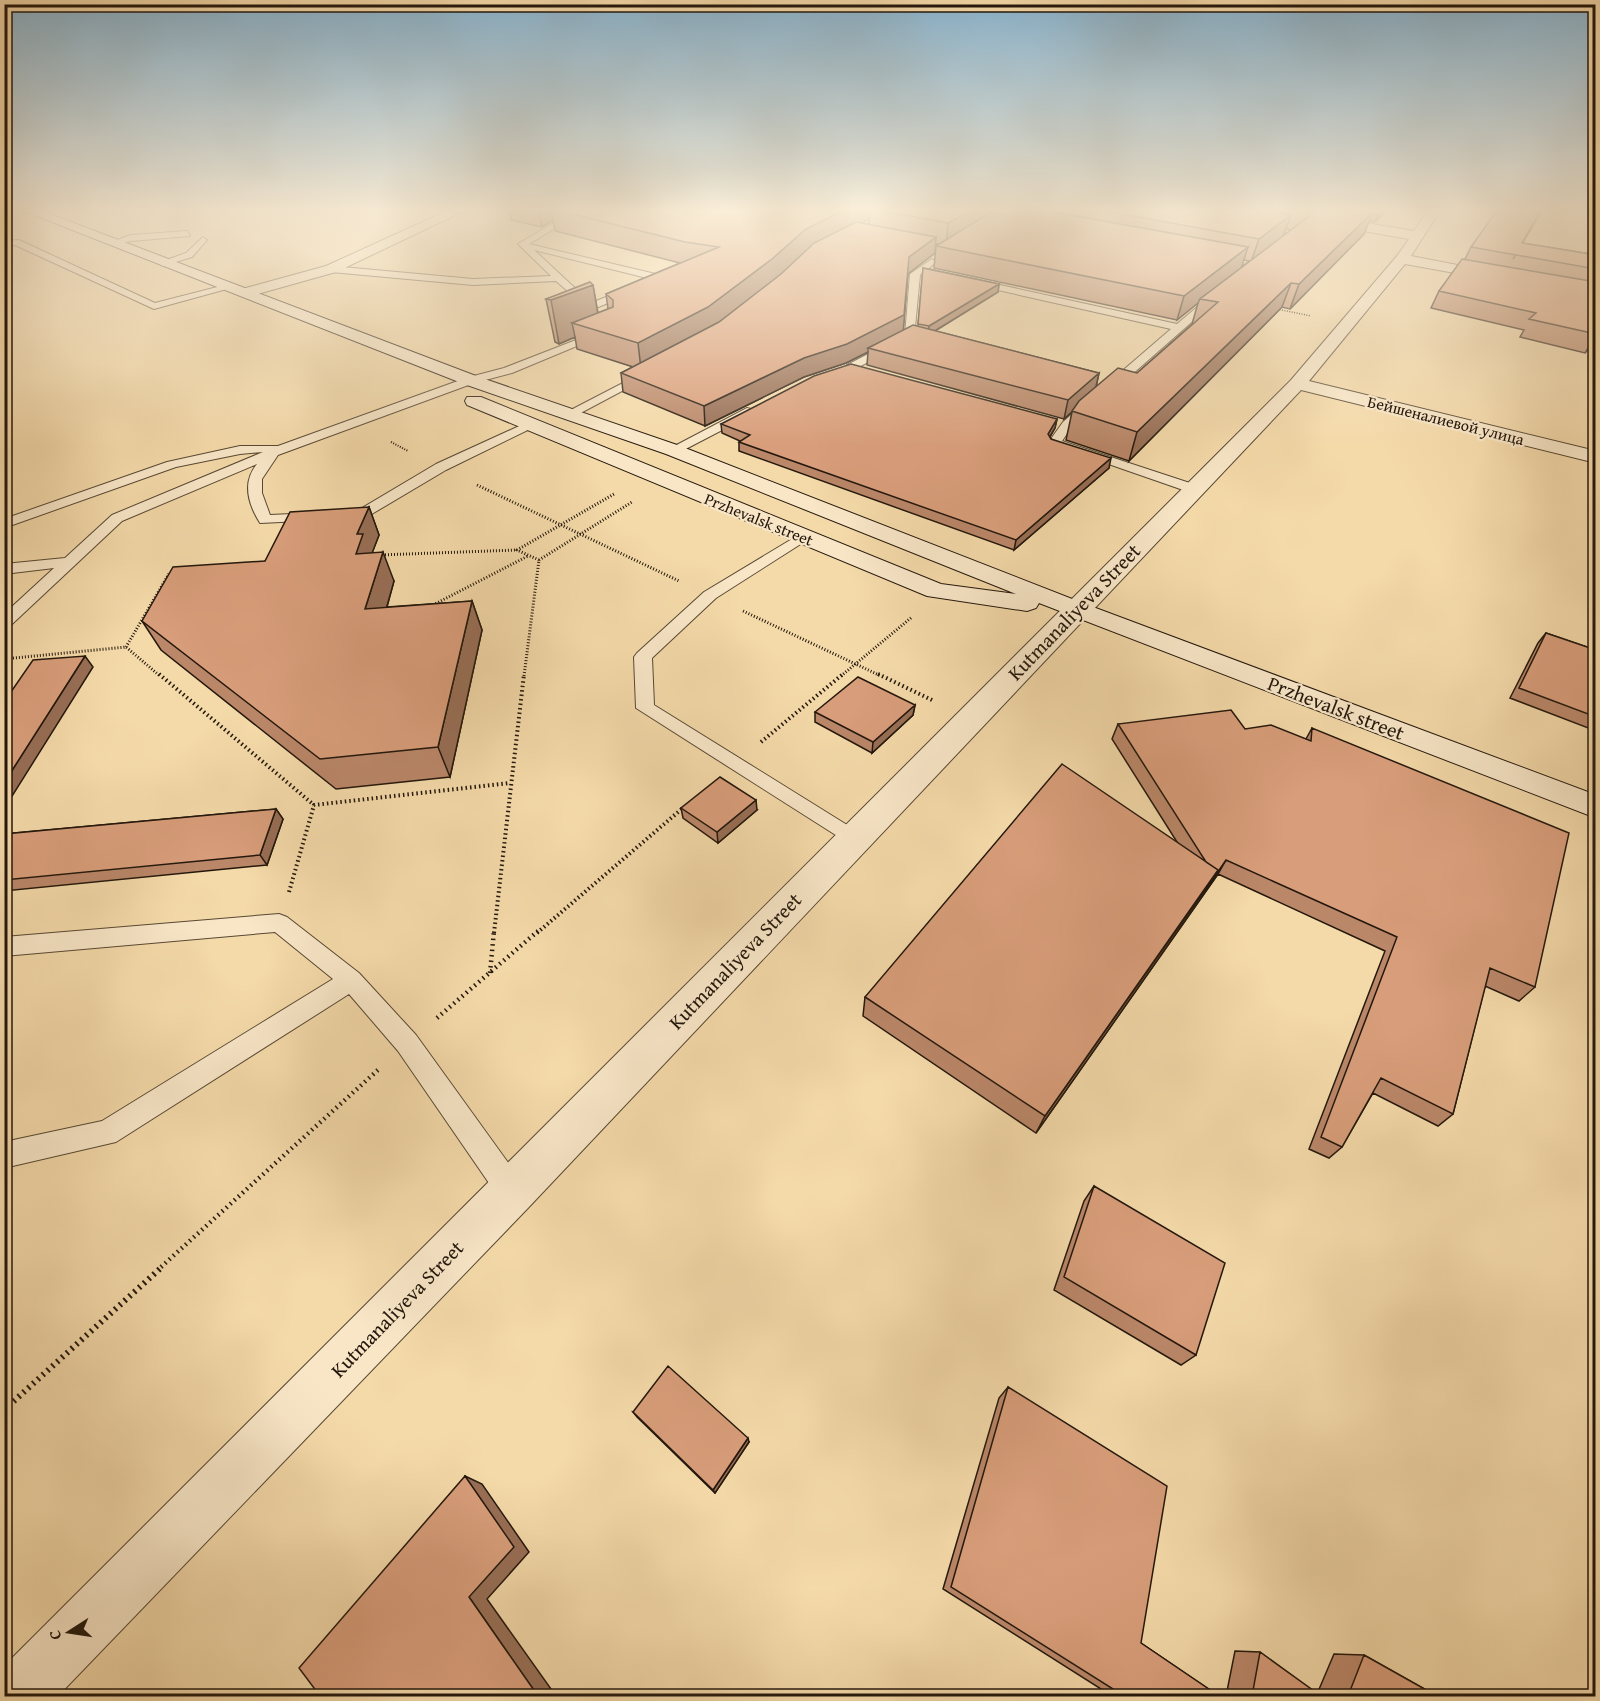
<svg xmlns="http://www.w3.org/2000/svg" width="1600" height="1701" viewBox="0 0 1600 1701" font-family="'Gentium Book Plus',serif">
	<style>
		.lines { fill: none; stroke-linecap: round; stroke-linejoin: round }
		.service-casing { stroke: #574833; stroke-width: 2 }
		.minor-casing { stroke: #574833; stroke-width: 2 }
		.secondary-casing { stroke: #23170c; stroke-width: 2 }
		.path-far5 { stroke: #23170c; stroke-width: 1.5; stroke-dasharray: 1 1.5; stroke-linecap: butt }
		.path-far4 { stroke: #23170c; stroke-width: 2; stroke-dasharray: 1 1.5; stroke-linecap: butt }
		.path-far3 { stroke: #23170c; stroke-width: 3; stroke-dasharray: 1 2; stroke-linecap: butt }
		.path-far2 { stroke: #23170c; stroke-width: 4; stroke-dasharray: 1.5 3; stroke-linecap: butt }
		.path-far1 { stroke: #23170c; stroke-width: 4.5; stroke-dasharray: 1.5 4; stroke-linecap: butt }
		.path { stroke: #23170c; stroke-width: 6; stroke-dasharray: 2 4.5; stroke-linecap: butt }
		.service { fill: #f8e6c7; fill-rule: evenodd }
		.minor { fill: #f8e6c7; fill-rule: evenodd }
		.secondary { fill: #f8e6c7; fill-rule: evenodd }
		.wall { fill: #ba8769; stroke: #23170c; stroke-width: 1.5; fill-rule: evenodd }
		.shaded-wall { fill: #976e55; stroke: #23170c; stroke-width: 1.5 }
		.building { fill: #d89d7a; stroke: #23170c; stroke-width: 1.5 }
		.labels { text-anchor: middle; stroke-width: 4.5; stroke-linejoin: round; paint-order: stroke }
		.far-street-label { font-size: 16px; fill: #23170c; stroke: #f8e6c7 }
		.street-label { font-size: 20px; fill: #23170c; stroke: #f8e6c7 }
	</style>
	<rect width="100%" height="100%" fill="#f4d9a9"/>
	<filter id="stains"><feTurbulence type="fractalNoise" baseFrequency=".00333" numOctaves="4"/><feColorMatrix values="0 0 0 0 .2 0 0 0 0 .09 0 0 0 0 .02 0 0 0 .5 -.17"/></filter>
	<radialGradient id="worn" r=".72"><stop offset=".6" stop-color="#630" stop-opacity="0"/><stop offset="1" stop-color="#630" stop-opacity=".3"/></radialGradient>
	<g class="lines">
		<!-- service casing -->
		<g class="service-casing">
			<path id="service" d="M577,209H587L529,244L664,276V280L596,308L592,312L556,281L473,285L331,272L326,269L331,266L473,279L551,276L518,244ZM534,250L651,279L591,303Z
				M187,231L190,236L131,241L113,246L109,243L131,235Z
				M203,237L207,240L192,257L163,266L158,263L186,253Z
				M19,240L155,303L229,284L234,287L154,309L15,245L4,247V241Z
				M932,259L936,262L928,269L1177,324L1214,293H1220V297L1071,428L1062,441L1199,486V492H1189L1048,443L1063,422L1171,329L922,273L920,275L914,338L855,369H847V365L905,335L910,274Z
				M599,331L608,333L512,373L474,383L278,455L262,479V493L270,515L357,511L436,464L528,422L532,421L538,425L446,470L365,518L260,523C248,504 242,482 257,464L122,521L10,626L4,628V614L54,568L4,574V564L65,558L112,515L263,452L240,454L176,467L4,528V519L167,462L240,446H278L466,378L504,368Z
				M648,370L652,371V375L575,416L565,413Z
				M747,408L751,409V415L678,453L673,454L667,450Z
				M802,533L807,534L809,537L807,540L716,598L652,658L654,705L860,833L863,838L860,843L853,846L636,708L634,657L637,653L704,592Z
				M279,914L287,917L359,973L416,1035L522,1182L526,1192L522,1202L512,1206L502,1202L398,1051L349,994L116,1142L4,1168V1142L102,1121L333,979L275,932L4,956V937Z"/>
		</g>
		<!-- minor casing -->
		<g class="minor-casing">
			<path id="minor" d="M451,209H468L336,272L247,297L239,292L242,289L326,266Z
				M1252,209H1281L1414,231L1429,209H1441L1411,256L1504,274L1506,277L1504,280L1499,281L1405,264L1309,381L1596,451V463L1301,390L528,1208L58,1696H4V1666L1291,380L1397,256L1409,239L1258,213Z"/>
		</g>
		<!-- secondary casing -->
		<g class="secondary-casing">
			<path id="secondary" d="M19,209H37L476,376L680,446L1085,604L1596,795V818L1039,603L1036,608L1027,611L927,596L467,405L465,401L467,397H481L941,584L1016,594L666,454L464,384Z"/>
		</g>
		<!-- path-far5 -->
		<path class="path-far5" d="M1277,309L1311,316"/>
		<!-- path-far4 -->
		<path class="path-far4" d="M391,442L408,451"/>
		<!-- path-far3 -->
		<path class="path-far3" d="M477,485L679,581
			M379,555L517,550
			M539,560L632,502
			M539,560L517,550L614,494
			M433,605L528,556
			M743,611L881,676
			M126,647L170,572H174
			M4,659L126,647L160,676
			M524,676L539,560
			M841,676L912,617"/>
		<!-- path-far2 -->
		<path class="path-far2" d="M159,674L314,805
			M878,674L934,701
			M761,742L843,674
			M289,892L314,805L510,783
			M494,933L524,674
			M537,933L684,807"/>
		<!-- path-far1 -->
		<path class="path-far1" d="M490,973L494,931
			M437,1018L538,931
			M161,1267L379,1069"/>
		<!-- path -->
		<path class="path" d="M4,1410L163,1266"/>
		<!-- service -->
		<use href="#service" class="service"/>
		<!-- minor -->
		<use href="#minor" class="minor"/>
		<!-- secondary -->
		<use href="#secondary" class="secondary"/>
	</g>
	<!-- wall -->
	<path class="wall" d="M509,209H1384L1382,215L1375,222L1369,221L1364,234L1290,309L1282,307L1129,461L1066,440L1072,412L1064,419L867,365L868,352L846,363L804,377L705,426L623,392L621,373L633,367L577,349L575,337L559,344L555,342L546,299L593,285L598,313L608,309L606,294L680,263L555,231L553,220L542,227L511,220ZM869,219V224L862,223ZM1286,229L1291,230L1284,235ZM935,244H938L936,246L934,268L1177,320L1198,303L1192,324L1137,373L1096,387L1099,373L935,331L998,292L999,284L923,268L918,327L903,330L908,274L935,253ZM1244,260L1249,261L1241,267Z
		M1523,243L1596,255V340L1585,353L1520,337L1524,330L1431,308L1439,291L1465,259L1471,247Z
		M1057,419L1055,428L1050,437L1051,439L1109,468L1014,550L739,451V442L740,441L722,433L721,424Z
		M369,507L379,535L372,553L394,581L387,607L472,601L482,630L450,777L336,789L161,650L142,621L265,561Z
		M1546,633L1596,650V731L1510,698L1538,643Z
		M915,705L913,715L872,753L815,722V712Z
		M1118,724L1245,729L1306,739L1312,728L1535,987L1519,1001L1485,986L1453,1114L1438,1126L1373,1093L1342,1147L1329,1158L1309,1149L1385,951L1218,874L1036,1133L863,1016L865,997L1177,842L1112,739Z
		M681,808L757,810L718,843L683,818Z
		M276,809L283,819L267,865L4,891V834Z
		M1094,1186L1196,1355L1181,1365L1054,1290L1084,1201Z
		M1008,1387L1141,1643L1219,1696H1112L943,1589L999,1398Z
		M633,1412L749,1442L715,1493L637,1417Z
		M1235,1651L1260,1652L1317,1694L1334,1654L1364,1655L1437,1696H1226Z"/>
	<!-- shaded-wall -->
	<path class="shaded-wall" d="M538,209H551L553,220L542,227Z
		M846,209H869V219L806,252L773,283L710,332L641,369L638,343L806,229Z
		M974,209H1010L946,246L948,223Z
		M1384,209L1382,215L1375,222L1378,215Z
		M1542,209H1543L1513,259L1522,243Z
		M1373,212L1364,234L1290,309L1299,284Z
		M1291,215L1283,237L1251,262L1259,239Z
		M936,237L935,253L908,274L903,334L868,348V352L846,363L804,377L705,426L704,406L804,358L909,257Z
		M1248,247L1241,269L1200,299L1198,303L1177,320L1184,296Z
		M1291,283L1282,307L1129,461L1137,432Z
		M999,284L998,292L928,335L929,326Z
		M593,285L600,327L572,323L575,337L559,344L551,300Z
		M1596,335V340L1585,353Z
		M1099,373L1095,391L1064,419L1068,400Z
		M1057,419L1055,428L1046,443L1048,434Z
		M1111,458L1109,468L1014,550L1016,540Z
		M369,507L379,535L371,556L356,554L357,534Z
		M383,552L394,581L378,638L365,609Z
		M472,601L482,630L450,777L438,747Z
		M85,656L93,667L4,809V783Z
		M915,705L913,715L872,753L873,742Z
		M756,800L757,810L718,843L717,832Z
		M276,809L283,819L267,865L260,855Z
		M1226,860L1218,874L1036,1133L1045,1116Z
		M748,1438L749,1442L715,1493L713,1490Z
		M465,1476L482,1484L529,1552L487,1599L556,1696H538L469,1597Z"/>
	<!-- building -->
	<path class="building" d="M552,209H846L806,229L772,259L708,307L638,343L572,323L613,307V300L606,294L719,247L685,242Z
		M871,209H974L948,223Z
		M996,209H1037L1248,247L1184,296L936,246Z
		M1094,209H1256L1291,215L1259,239Z
		M1306,209H1358L1373,212L1299,284L1291,283L1137,432L1072,411L1079,401L1118,368L1137,373L1218,302L1200,299L1308,217L1309,210Z
		M1358,209H1384L1378,215L1372,214L1373,212Z
		M1498,209H1542L1522,243L1596,255V269L1471,247Z
		M856,222L936,237L909,257L904,315L847,344L804,358L704,406L621,373L719,322L781,274L814,243Z
		M1462,259L1596,282V334L1529,319L1536,313L1439,291Z
		M923,268L999,284L929,326L918,324Z
		M590,282L593,285L551,300L546,299Z
		M913,325L1099,373L1068,400L868,348Z
		M851,364L1057,419L1048,434L1051,439L1111,458L1016,540L739,442L750,435L721,424L814,376Z
		M369,507L357,534H363L356,554L383,552L365,609L472,601L438,747L320,759L142,621L173,567L265,561L290,512Z
		M1546,633L1596,650V717L1519,688Z
		M85,656L4,783V702L33,660Z
		M858,677L915,705L873,742L815,712Z
		M1231,710L1245,729L1271,725L1311,741L1312,728L1569,833L1535,987L1490,968L1453,1114L1381,1078L1342,1147L1321,1137L1397,937L1226,860L1215,876L1218,870L1206,862L1118,724Z
		M1062,764L1218,870L1045,1116L865,997Z
		M720,777L756,800L717,832L681,808Z
		M276,809L260,855L4,880V834Z
		M1094,1186L1225,1263L1196,1355L1064,1277Z
		M668,1366L748,1438L713,1490L633,1412Z
		M1008,1387L1167,1486L1141,1643L1219,1696H1124L951,1587Z
		M465,1476L514,1547L469,1597L538,1696H320L299,1668Z
		M1260,1652L1321,1696H1252Z
		M1364,1655L1437,1696H1348Z"/>
	<!-- sky -->
	<linearGradient id="sky" x2="0" y2="1"><stop stop-color="#8ab6d2"/><stop offset="0.47" stop-color="#faeed8"/><stop offset="1" stop-color="#faeed8" stop-opacity="0"/></linearGradient>
	<rect width="1600" height="447" fill="url(#sky)"/>
	<g class="labels">
		<!-- far-street labels -->
		<g class="far-street-label">
			<text transform="translate(1446 420) rotate(14)" y="6">Бейшеналиевой улица</text>
			<text transform="translate(759 519) rotate(22)" y="6">Przhevalsk street</text>
		</g>
		<!-- street labels -->
		<g class="street-label">
			<text transform="translate(1074 612) rotate(-46)" y="7">Kutmanaliyeva Street</text>
			<text transform="translate(1336 708) rotate(21)" y="7">Przhevalsk street</text>
			<text transform="translate(735 961) rotate(-46)" y="7">Kutmanaliyeva Street</text>
			<text transform="translate(397 1309) rotate(-46)" y="7">Kutmanaliyeva Street</text>
		</g>
	</g>
	<!-- margin -->
	<rect width="1600" height="1701" fill="none" stroke="#f4d9a9" stroke-width="24"/>
	<rect x="6" y="6" width="1588" height="1689" fill="none" stroke="#23170c" stroke-width="3"/>
	<rect x="12" y="12" width="1576" height="1677" fill="none" stroke="#23170c" stroke-width="1.5"/>
	<!-- north arrow -->
	<g transform="translate(69 1632) rotate(258)" stroke="#f8e6c7" stroke-width="4.5" paint-order="stroke">
	<path d="M0-4.5L10 22L0 15L-10 22Z" fill="#23170c"/>
	<text y="-9" font-size="16" font-weight="bold" text-anchor="middle" fill="#23170c">С</text>
	</g>
	<rect width="100%" height="100%" filter="url(#stains)"/>
	<rect width="100%" height="100%" fill="url(#worn)"/>
</svg>
